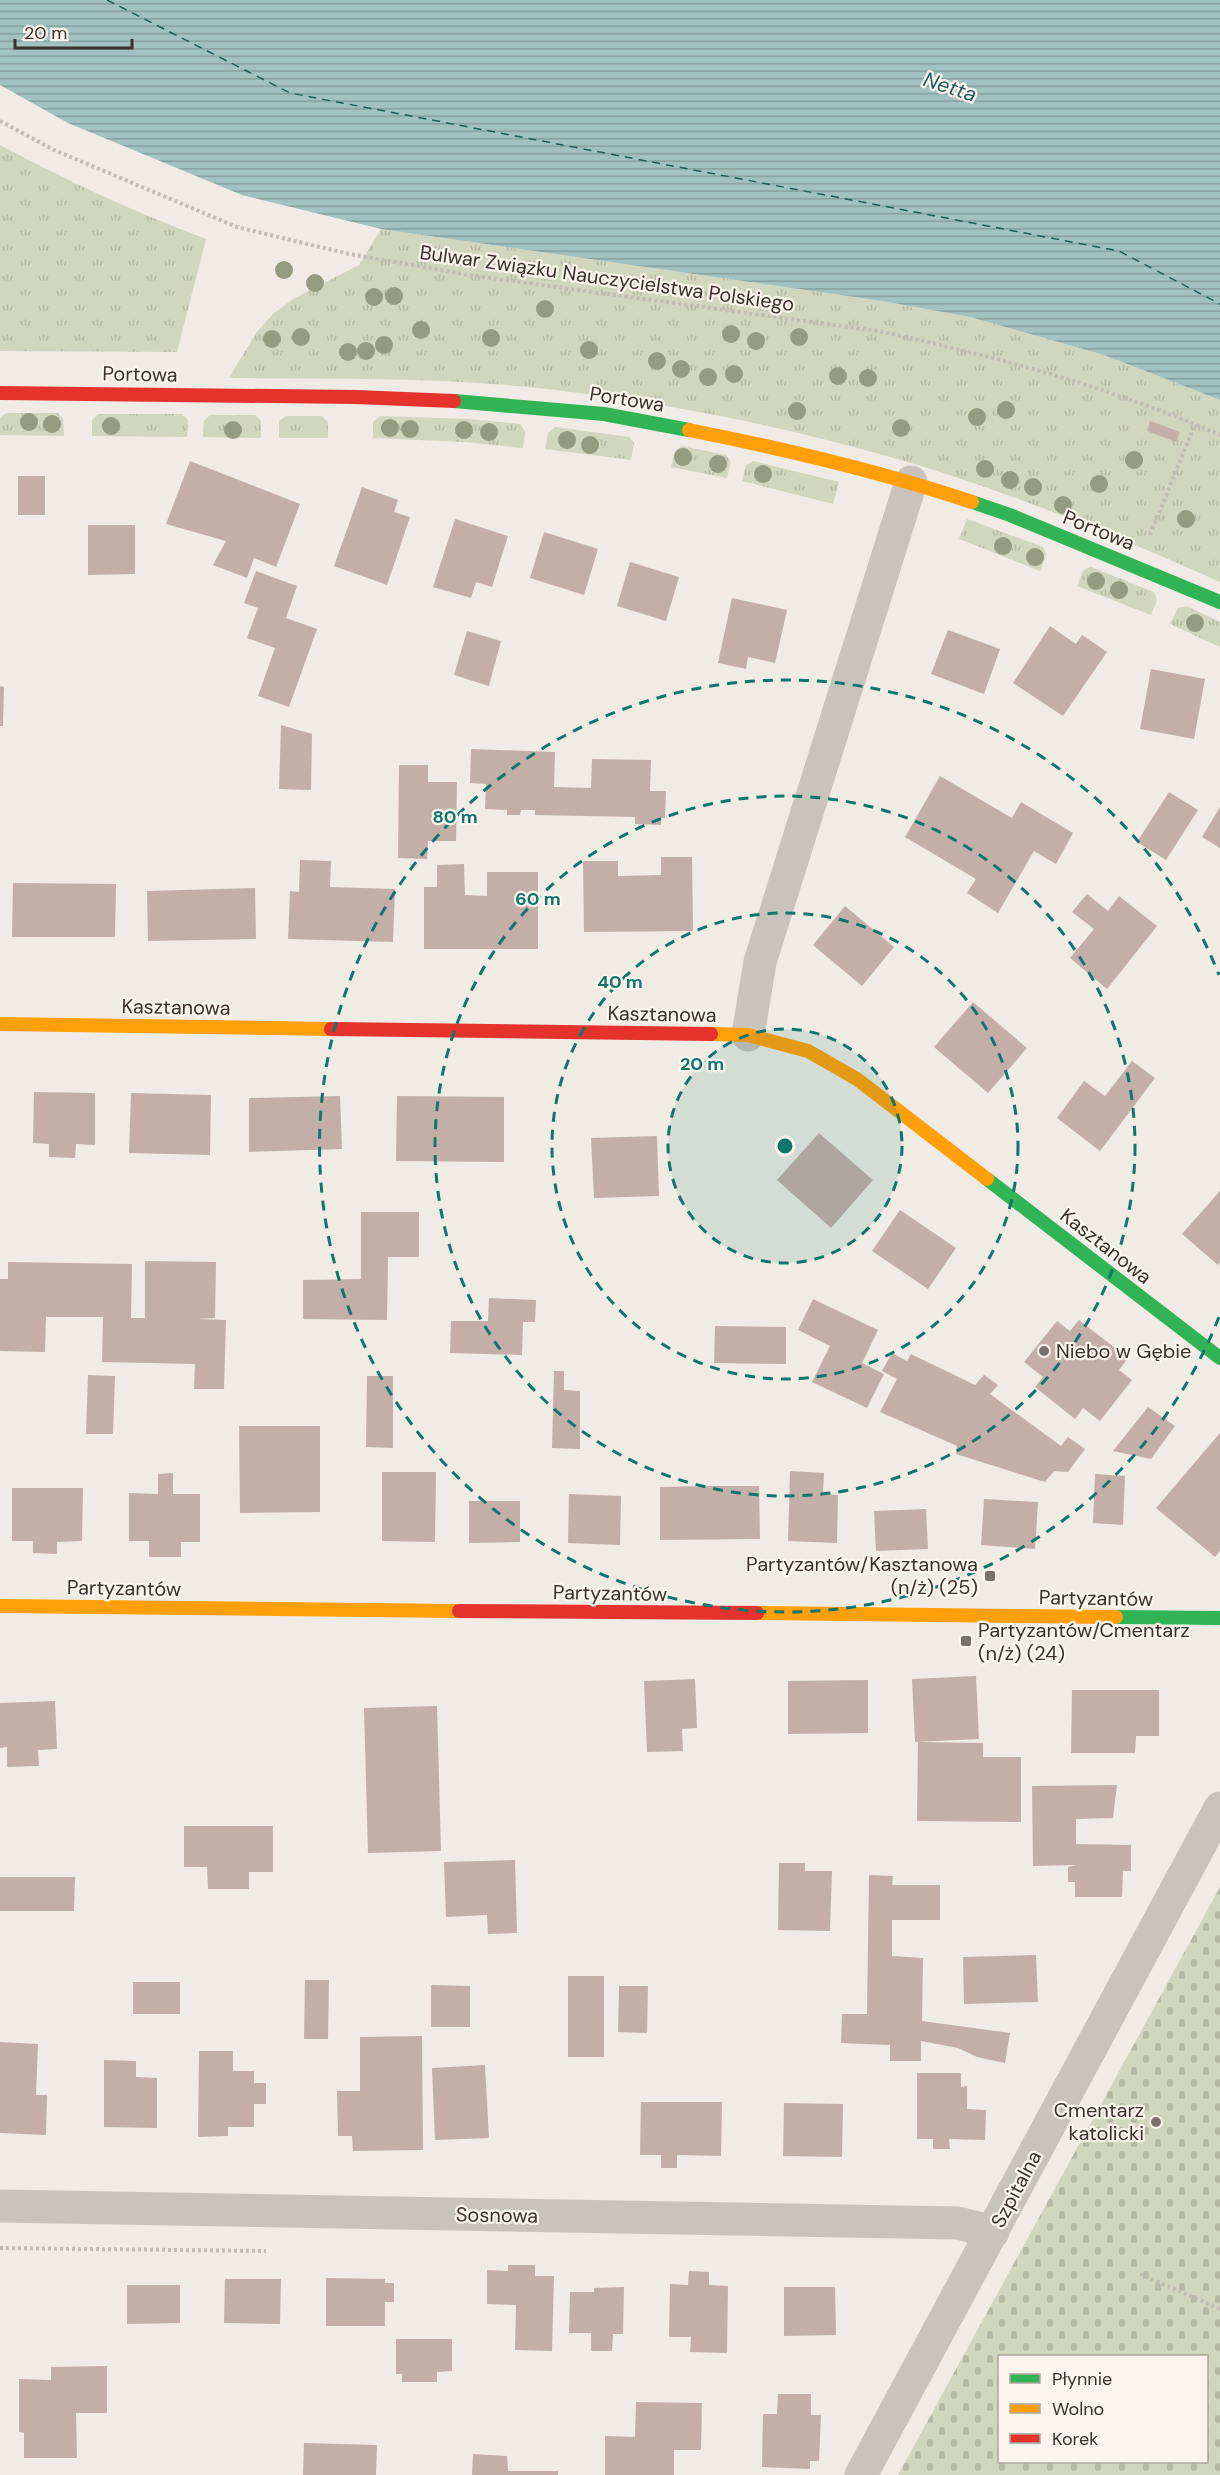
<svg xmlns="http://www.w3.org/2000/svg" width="1220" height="2475" viewBox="0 0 1220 2475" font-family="'DM Sans',sans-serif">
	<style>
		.grass { fill: url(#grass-tufts) }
		.cemetery { fill: url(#cemetery-stones); fill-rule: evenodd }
		.water { fill: url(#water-rules) }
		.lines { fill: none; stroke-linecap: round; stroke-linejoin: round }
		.ferry { stroke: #1f5a5e; stroke-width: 1.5; stroke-dasharray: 8 6; stroke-linecap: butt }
		.building { fill: #c3afa7 }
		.path { stroke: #c2bbb6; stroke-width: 4; stroke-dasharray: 3 3; stroke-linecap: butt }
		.street { stroke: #c9c3be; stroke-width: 33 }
		.fast { stroke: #30b455; stroke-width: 14 }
		.slow { stroke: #ff9f0a; stroke-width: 14 }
		.jam { stroke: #e5322d; stroke-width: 14 }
		.tree { fill: #959b80 }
		.ring { fill: none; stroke: #0f766e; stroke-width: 3; stroke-dasharray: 10 8 }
		.poi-dot { fill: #7a716c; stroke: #fbf5ee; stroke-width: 2 }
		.labels { text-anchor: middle; stroke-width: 4.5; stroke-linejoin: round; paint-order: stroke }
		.street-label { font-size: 20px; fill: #3b302b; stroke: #fbf5ee }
		.poi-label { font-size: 20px; fill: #3b302b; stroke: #fbf5ee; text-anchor: start }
		.water-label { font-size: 21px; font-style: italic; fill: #1f5a5e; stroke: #fbf5ee }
		.centre { fill: #0f766e; stroke: #fbf5ee; stroke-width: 3 }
		.ring-label { font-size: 18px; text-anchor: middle; font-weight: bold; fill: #0f766e; stroke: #fbf5ee; stroke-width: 4.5; stroke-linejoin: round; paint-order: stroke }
	</style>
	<defs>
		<pattern id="grass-tufts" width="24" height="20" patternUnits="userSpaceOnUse" patternTransform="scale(1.5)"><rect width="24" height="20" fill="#d1d6bf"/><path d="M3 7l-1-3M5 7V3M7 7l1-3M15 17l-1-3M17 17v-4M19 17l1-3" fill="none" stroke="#b4b8a4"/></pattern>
		<pattern id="cemetery-stones" width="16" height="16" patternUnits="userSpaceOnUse" patternTransform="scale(1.5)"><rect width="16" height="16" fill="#d1d6bf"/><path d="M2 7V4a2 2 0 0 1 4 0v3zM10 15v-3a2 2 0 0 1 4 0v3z" fill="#b4b8a4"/></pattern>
		<pattern id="water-rules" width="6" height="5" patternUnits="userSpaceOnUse" patternTransform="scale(1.5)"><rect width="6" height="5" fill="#a1c2c1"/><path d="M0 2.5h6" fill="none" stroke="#849e9d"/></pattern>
	</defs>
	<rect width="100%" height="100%" fill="#f0ebe5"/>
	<!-- grass -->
	<path class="grass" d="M0,145C67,181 135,212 206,239L177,352L0,351Z
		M381,229L882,301L970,317L1104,355L1220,400V582C1122,538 1021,497 918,465C798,429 671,403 547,389C441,377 334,379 229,378L256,333L273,314L293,299L359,265Z
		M6,413H58L63,419L64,436L0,435V418Z
		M99,414H182L188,420L187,437L92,436V420Z
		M210,415H255L261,421V438L203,437L204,421Z
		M286,416H322L328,422V438H279V421Z
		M380,416L468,419L520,424L525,431L523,448L466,442L373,438V422Z
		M555,427L629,437L634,443L631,460L545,449L548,433Z
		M682,446L726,455L731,462L727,478L671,467L675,451Z
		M753,461L839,482L833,504L742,481L746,465Z
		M967,519L1043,547L1046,555L1040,571L959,539Z
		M1091,567L1154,592L1157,600L1151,615L1077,586L1083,570Z
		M1186,606L1220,622V647L1170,624L1178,608Z"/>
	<!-- cemetery -->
	<path class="cemetery" d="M1220,1887V2475H898ZM1000,2356H1206V2462H1000Z"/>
	<!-- water -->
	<path class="water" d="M0,0H1220V400L1104,355L970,317L882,301L381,229L242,195L68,123L0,85Z"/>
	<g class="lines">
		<!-- ferry -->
		<path class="ferry" d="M107,0L290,93L1119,251L1220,304"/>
	</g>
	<!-- building -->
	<path class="building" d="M1150,421L1180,432L1176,442L1147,431Z
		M190,461L300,504L276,567L254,558L247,578L213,565L226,541L166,524Z
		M18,476H45V515H18Z
		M362,487L398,500L394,512L410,517L387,585L334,566Z
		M455,519L508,536L492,587L476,582L471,598L433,587Z
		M88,525H135V574L88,575Z
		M544,532L598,549L584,595L530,578Z
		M630,562L679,577L666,621L617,606Z
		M256,571L297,586L286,618L317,629L289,707L258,696L275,648L247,638L258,608L244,603Z
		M732,598L787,610L775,663L748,657L746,669L718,663Z
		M1050,626L1076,644L1082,635L1107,652L1063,716L1013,683Z
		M948,630L1000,649L984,694L931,674Z
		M467,631L501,641L489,686L454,675Z
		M1151,669L1205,679L1194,739L1140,729Z
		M0,686L4,687L3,726H0Z
		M281,725L312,734L311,790L279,789Z
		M471,749L555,752L554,787L591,788L592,759L651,760L650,791H666L665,818H661V825L635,824V817L535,815V810H521L520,815H507V810L485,809L486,784L470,783Z
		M399,765H428V782H457L456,841H428L427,859L398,858Z
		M940,776L1012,818L1021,802L1073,833L1056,864L1034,851L998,913L967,893L976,879L905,837Z
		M1169,792L1198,810L1166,860L1137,842Z
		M1220,807V848L1202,837Z
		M661,857H692L693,931L584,932L583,861H618V876L661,875Z
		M300,860L331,861L330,887L395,889L393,942L288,939L290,891L299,892Z
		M464,864L465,895L487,896V872H538V949H424V887H437V865Z
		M13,883L116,884L115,937H12Z
		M255,888L256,939L148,941L147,891Z
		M1087,894L1108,911L1119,896L1157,926L1107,989L1070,958L1094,929L1072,912Z
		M845,906L894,947L862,986L813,945Z
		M973,1002L1027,1048L988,1093L934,1047Z
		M1132,1061L1155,1078L1100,1151L1057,1118L1084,1081L1105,1096Z
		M34,1092L95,1093V1145L76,1144L75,1158L49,1157V1144L33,1143Z
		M131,1093L211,1095L210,1155L129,1153Z
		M340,1096L342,1149L249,1152V1098Z
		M397,1096L504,1097V1162L396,1161Z
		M819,1133L873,1180L831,1228L777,1180Z
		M657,1136L659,1196L594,1198L591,1138Z
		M1220,1191V1262L1218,1265L1182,1234Z
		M900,1210L956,1248L928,1289L872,1251Z
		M361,1212H419V1257H388L387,1320L303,1319V1280L361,1279Z
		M145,1261L216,1262L215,1318L199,1319L226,1320L224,1389H194L195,1364L102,1362L103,1317H46L45,1352L0,1351V1279H8V1262L132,1264L131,1318H145Z
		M489,1298L536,1300L535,1322H523L522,1355L450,1353L451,1321H488Z
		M813,1299L878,1330L862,1363L884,1374L867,1408L812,1382L830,1346L798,1330Z
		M1079,1320L1128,1358L1119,1370L1132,1380L1100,1421L1083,1408L1075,1419L1035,1387L1043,1377L1024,1362L1057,1321L1070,1331Z
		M715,1326L786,1327V1364L714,1363Z
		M892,1353L907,1361L911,1354L975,1385L984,1375L998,1385L990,1394L1061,1446L1068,1437L1085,1449L1068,1472L1054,1471L1045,1482L956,1454L957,1446L880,1412L897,1379L882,1371Z
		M554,1371H564V1390L580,1391V1449L552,1448Z
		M88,1375L115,1376L113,1434H86Z
		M367,1376H393V1448L366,1447Z
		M1148,1407L1175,1426L1151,1459L1113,1451Z
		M239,1426H320V1512L240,1513Z
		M1220,1433V1551L1215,1557L1156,1508Z
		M790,1471L824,1473L823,1494L838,1495L837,1543L788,1541Z
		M382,1472H436L435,1542L382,1541Z
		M173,1473V1494H200V1542H181V1557H149V1541H129V1493L158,1494V1474Z
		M1095,1474L1125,1476L1123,1525L1093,1523Z
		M712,1486H759L760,1539L660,1540V1487Z
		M12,1488H83L82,1541L57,1542V1554L33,1553V1541H12Z
		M569,1494L621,1496L620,1545L568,1543Z
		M984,1499L1038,1502L1035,1549L981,1545Z
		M469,1501H520V1542L469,1543Z
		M926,1509L928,1549L876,1551L874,1511Z
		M976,1676L979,1739L915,1742L912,1679Z
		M695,1679L697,1728L682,1729L683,1751L647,1752L644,1681Z
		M868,1680V1733L788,1734V1681Z
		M1072,1690H1159V1736H1136L1135,1753H1071Z
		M55,1701L57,1749L38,1750L39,1766L7,1767V1747L0,1748V1703Z
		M437,1706L441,1851L368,1853L364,1708Z
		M918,1742L983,1743V1757H1021V1822L917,1821Z
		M1117,1785L1113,1818L1076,1819V1844L1131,1845V1871H1123L1122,1897H1075V1882H1068V1867L1076,1865L1033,1866L1032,1786Z
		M184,1826H273V1872H249V1889H208L207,1867H184Z
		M515,1860L517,1933L488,1934L487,1915L446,1917L444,1862Z
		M779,1863H805V1871H832L830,1931L778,1930Z
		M869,1875L893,1876L892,1885H940V1920H892V1956L923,1958L922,2021L1010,2033L1005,2063L977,2057L958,2048L921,2041V2061H890V2045L841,2043L842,2014H867Z
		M0,1877H75L74,1911H0Z
		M1036,1955L1038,2002L964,2004L963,1957Z
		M568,1976H604V2057H568Z
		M305,1980H329L328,2039H304Z
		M133,1982H180V2014H133Z
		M431,1985L470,1986V2027H431Z
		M619,1986H648L647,2033L618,2032Z
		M422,2036L423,2150L353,2151L352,2136H338L337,2091H360V2037Z
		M0,2042L38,2044L36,2095H47L46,2135L0,2133Z
		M199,2051H233V2071H254V2083H266V2104H254V2127H228V2136L198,2137Z
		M104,2060L136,2061V2077L157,2078V2128L104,2127Z
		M485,2065L489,2138L435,2140L432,2068Z
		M917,2073H961V2087L967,2086V2109L986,2110L985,2140L949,2139L950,2149H933V2139H917Z
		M641,2102H722L721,2156L677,2155V2168H661V2155H640Z
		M784,2103L843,2104L842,2157L783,2156Z
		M508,2265H535V2276H554L552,2351L515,2350L516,2305L487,2304V2270L508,2271Z
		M689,2271L709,2272V2285L728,2286L727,2353L690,2352L691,2337H669L670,2284L688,2285Z
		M326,2278L385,2279V2283H394V2302H385V2326H326Z
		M225,2279H281L280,2324L224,2323Z
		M127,2285H180V2323L127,2324Z
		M624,2287L623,2334H613L612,2351H591V2333H569L570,2292H594V2288Z
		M784,2287H835L836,2335L784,2336Z
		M396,2339H452V2371L437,2372V2382H402V2374H396Z
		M107,2366V2413H76L77,2458H24V2433L19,2432V2379L51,2380V2367Z
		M778,2394H811V2415H821L819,2461H810V2469L762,2467L763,2414H777Z
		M636,2402L702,2403L701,2450H674V2475H605V2436L635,2437Z
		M304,2443L377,2445L376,2475H303Z
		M473,2454L507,2456L508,2471H558V2475H472Z"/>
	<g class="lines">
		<!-- path -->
		<path class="path" d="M0,121L54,150L237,227L349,254L469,275L878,331C995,356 1110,387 1220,435
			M1150,535L1195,424
			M0,2248L266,2251
			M1140,2274L1220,2309"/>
		<!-- street -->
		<path class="street" d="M748,1035L760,962L911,482
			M0,2206L958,2223L993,2232
			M861,2475L1220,1808"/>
		<!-- fast -->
		<path class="fast" d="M454,401L604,414L689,430
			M972,502L1010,515L1220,602
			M987,1179L1220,1358
			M1116,1617L1220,1618"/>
		<!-- slow -->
		<path class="slow" d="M689,430C785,449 879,471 972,502
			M0,1024L331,1029
			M711,1034L748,1035L808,1051L857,1079L987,1179
			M0,1606L459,1611
			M757,1613L1116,1617"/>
		<!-- jam -->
		<path class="jam" d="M0,393L356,397L454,401
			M331,1029L711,1034
			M459,1611L757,1613"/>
	</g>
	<!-- trees -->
	<g class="tree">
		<circle cx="284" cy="270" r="9"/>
		<circle cx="315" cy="283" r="9"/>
		<circle cx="394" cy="296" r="9"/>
		<circle cx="374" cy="297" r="9"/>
		<circle cx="545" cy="309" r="9"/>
		<circle cx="421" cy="330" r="9"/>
		<circle cx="731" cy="334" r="9"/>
		<circle cx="301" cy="337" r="9"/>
		<circle cx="799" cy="337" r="9"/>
		<circle cx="491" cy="338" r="9"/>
		<circle cx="272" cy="339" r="9"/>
		<circle cx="756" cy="341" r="9"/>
		<circle cx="384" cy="345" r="9"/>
		<circle cx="589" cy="350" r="9"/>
		<circle cx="366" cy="351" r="9"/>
		<circle cx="348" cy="352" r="9"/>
		<circle cx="657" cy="361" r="9"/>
		<circle cx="681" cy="369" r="9"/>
		<circle cx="734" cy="374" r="9"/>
		<circle cx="838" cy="376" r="9"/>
		<circle cx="708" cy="377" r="9"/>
		<circle cx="868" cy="378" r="9"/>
		<circle cx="1006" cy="410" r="9"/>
		<circle cx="797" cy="411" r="9"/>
		<circle cx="977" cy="417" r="9"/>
		<circle cx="29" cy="422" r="9"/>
		<circle cx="52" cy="424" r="9"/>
		<circle cx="111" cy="426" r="9"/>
		<circle cx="390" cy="428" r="9"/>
		<circle cx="901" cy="428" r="9"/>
		<circle cx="410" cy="429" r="9"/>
		<circle cx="233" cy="430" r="9"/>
		<circle cx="464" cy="430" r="9"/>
		<circle cx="489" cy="432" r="9"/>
		<circle cx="567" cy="440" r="9"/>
		<circle cx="590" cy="445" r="9"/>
		<circle cx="683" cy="457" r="9"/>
		<circle cx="1134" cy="460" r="9"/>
		<circle cx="718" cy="464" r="9"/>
		<circle cx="985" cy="469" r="9"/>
		<circle cx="763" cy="474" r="9"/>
		<circle cx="1010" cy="480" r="9"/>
		<circle cx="1099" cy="484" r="9"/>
		<circle cx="1033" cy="487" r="9"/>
		<circle cx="1063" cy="505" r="9"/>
		<circle cx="1186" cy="519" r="9"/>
		<circle cx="1003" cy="546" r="9"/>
		<circle cx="1035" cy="557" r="9"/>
		<circle cx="1096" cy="581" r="9"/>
		<circle cx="1119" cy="590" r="9"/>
		<circle cx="1195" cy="623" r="9"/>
	</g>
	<!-- distance rings -->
	<circle cx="785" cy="1146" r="117" fill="#0f766e" fill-opacity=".12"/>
	<g class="ring">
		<circle cx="785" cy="1146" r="117"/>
		<circle cx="785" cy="1146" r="233"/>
		<circle cx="785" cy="1146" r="350"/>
		<path d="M1219 1317A466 466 0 1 1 1219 975"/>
	</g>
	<!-- markers -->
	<g class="poi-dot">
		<circle cx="1044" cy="1351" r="6"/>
		<rect x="984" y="1570" width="12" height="12" rx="3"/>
		<rect x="960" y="1635" width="12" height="12" rx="3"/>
		<circle cx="1156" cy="2122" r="6"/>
	</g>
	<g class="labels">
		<!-- street labels -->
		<g class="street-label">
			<text transform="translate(607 278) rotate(8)" y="7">Bulwar Związku Nauczycielstwa Polskiego</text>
			<text transform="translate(140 374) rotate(1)" y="7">Portowa</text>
			<text transform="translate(627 399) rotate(9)" y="7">Portowa</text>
			<text transform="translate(1099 530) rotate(22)" y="7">Portowa</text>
			<text transform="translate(176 1007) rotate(1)" y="7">Kasztanowa</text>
			<text transform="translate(662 1014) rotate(1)" y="7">Kasztanowa</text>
			<text transform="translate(1106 1246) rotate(38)" y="7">Kasztanowa</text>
			<text transform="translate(124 1588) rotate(1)" y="7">Partyzantów</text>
			<text transform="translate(610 1593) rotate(1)" y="7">Partyzantów</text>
			<text transform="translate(1096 1598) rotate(1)" y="7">Partyzantów</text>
			<text transform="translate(1016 2189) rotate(-62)" y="7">Szpitalna</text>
			<text transform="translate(497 2215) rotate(1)" y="7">Sosnowa</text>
		</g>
		<!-- poi labels -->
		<g class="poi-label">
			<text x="1056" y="1358">Niebo w Gębie</text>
			<text x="978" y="1571" text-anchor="end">Partyzantów/Kasztanowa<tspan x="978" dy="23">(n/ż) (25)</tspan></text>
			<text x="978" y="1637">Partyzantów/Cmentarz<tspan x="978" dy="23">(n/ż) (24)</tspan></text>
			<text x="1144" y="2117" text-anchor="end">Cmentarz<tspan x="1144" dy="23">katolicki</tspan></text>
		</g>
		<!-- water labels -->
		<g class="water-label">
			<text transform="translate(950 87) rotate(18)" y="7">Netta</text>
		</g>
	</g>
	<circle cx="785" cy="1146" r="9" class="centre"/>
	<g class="ring-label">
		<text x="455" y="823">80 m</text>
		<text x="538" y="905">60 m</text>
		<text x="620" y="988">40 m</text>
		<text x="702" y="1070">20 m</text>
	</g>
	<!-- legend -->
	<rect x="998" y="2355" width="210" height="108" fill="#fbf5ee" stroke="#aea6a0" stroke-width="1.5"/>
	<rect x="1010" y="2374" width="30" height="9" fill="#30b455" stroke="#aea6a0" stroke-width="1.5"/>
	<text x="1052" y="2385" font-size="18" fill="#3b302b">Płynnie</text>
	<rect x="1010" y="2404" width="30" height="9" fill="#ff9f0a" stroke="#aea6a0" stroke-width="1.5"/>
	<text x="1052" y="2415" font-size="18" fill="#3b302b">Wolno</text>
	<rect x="1010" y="2434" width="30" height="9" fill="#e5322d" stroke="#aea6a0" stroke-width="1.5"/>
	<text x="1052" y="2445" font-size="18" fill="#3b302b">Korek</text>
	<!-- scale -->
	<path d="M15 39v9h117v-9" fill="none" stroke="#3b302b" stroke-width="3"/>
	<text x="24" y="39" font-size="18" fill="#3b302b" stroke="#fbf5ee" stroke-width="4.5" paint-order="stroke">20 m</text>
</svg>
